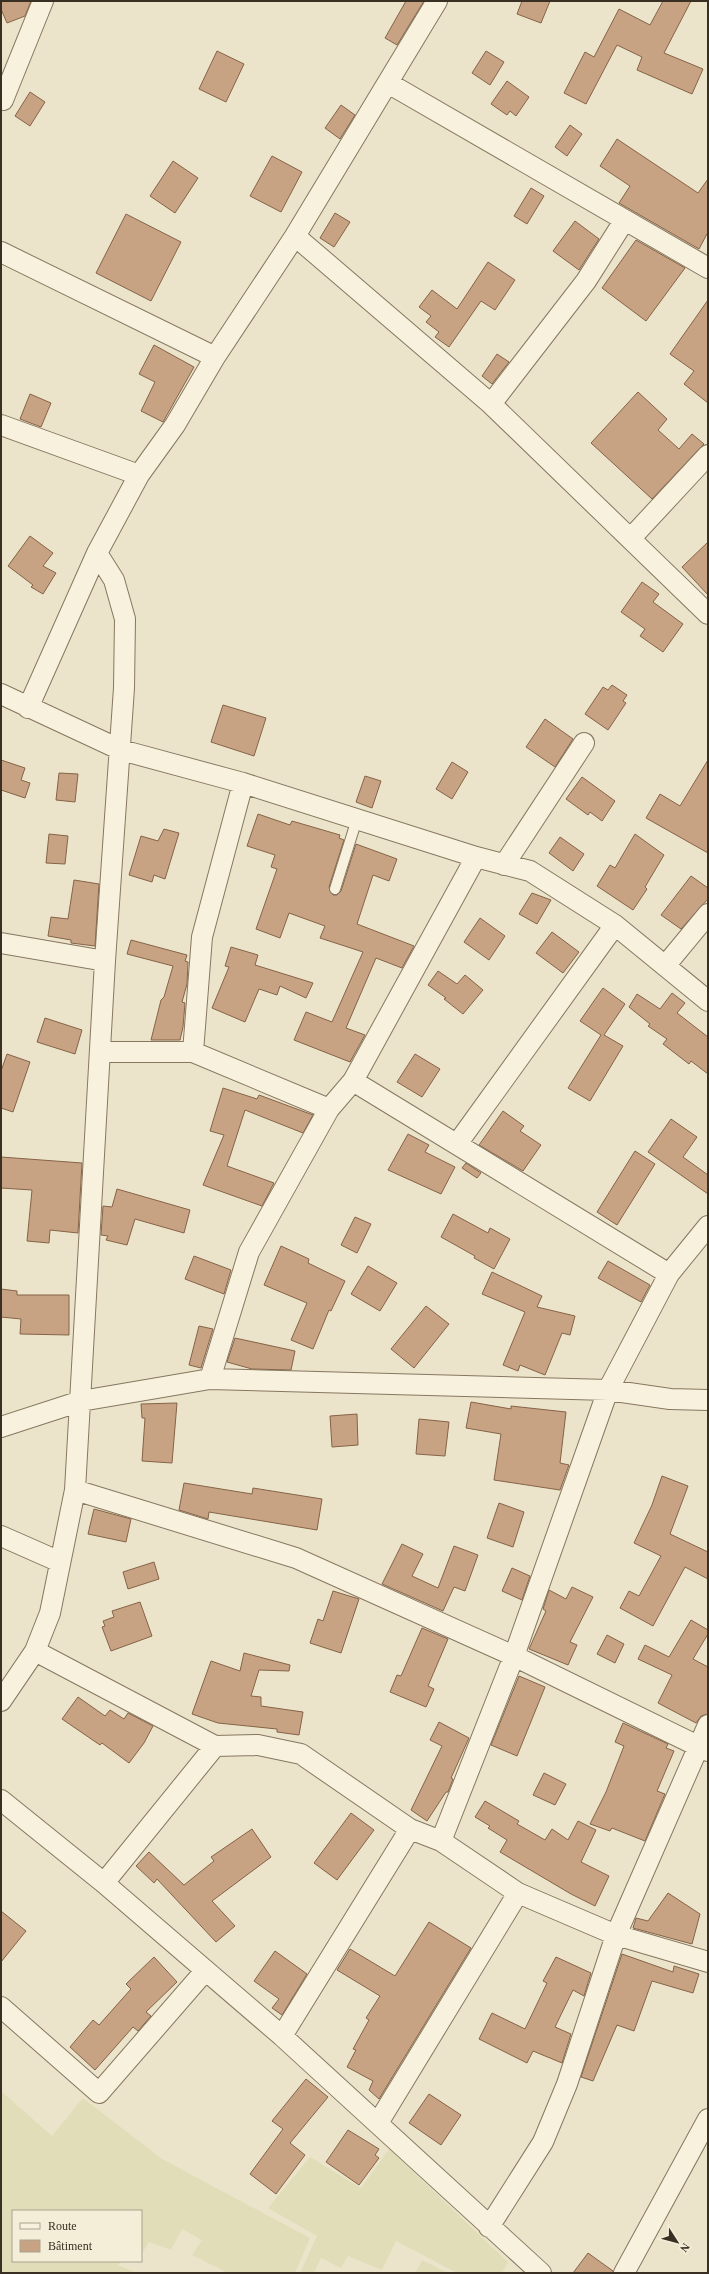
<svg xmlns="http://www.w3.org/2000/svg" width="709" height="2274" viewBox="0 0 709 2274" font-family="'Times New Roman',serif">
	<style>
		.farmland { fill: #e1ddb8 }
		.building { fill: #c7a383; stroke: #856347 }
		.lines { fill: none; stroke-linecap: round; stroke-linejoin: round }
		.service-casing { stroke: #877760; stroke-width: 12 }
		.minor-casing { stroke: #877760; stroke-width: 22 }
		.service { stroke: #f7f1dd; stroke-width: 10 }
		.minor { stroke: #f7f1dd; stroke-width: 20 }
	</style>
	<rect width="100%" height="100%" fill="#ece4ca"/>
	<!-- farmland -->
	<path class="farmland" d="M1,2091L52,2136L83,2098L162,2159L310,2238L295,2273H228L192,2255L202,2240L182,2229L171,2250L149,2242L141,2255V2211H13V2261H121L118,2265L136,2273H1Z
		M389,2149L508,2262L502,2273H457L396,2241L382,2270L348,2256L341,2268L321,2258L314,2273H300L317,2236L268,2208L310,2157L361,2188Z
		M422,2260L448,2273H415Z"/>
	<!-- building -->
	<path class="building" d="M1,1H31L25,16L7,23L1,9Z
		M406,1H424L397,45L385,38Z
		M522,1H550L541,23L517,14Z
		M663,1H691L664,53L703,69L692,94L637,70L642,57L617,45L586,104L564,93L585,52L594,57L619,9L650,25Z
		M217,51L244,64L226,102L199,89Z
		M486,51L504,62L490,85L472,73Z
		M507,81L529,97L516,116L510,111L507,115L491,104Z
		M30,92L45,102L30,126L15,116Z
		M341,105L355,115L340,139L325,128Z
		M570,125L582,134L567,156L555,147Z
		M617,139L698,193L708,179V232L699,249L619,203L630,186L600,166Z
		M272,156L302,172L281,212L250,196Z
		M173,161L198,178L175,213L150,196Z
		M531,188L544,196L527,224L514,216Z
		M335,213L350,222L334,247L320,238Z
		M126,214L181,242L151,301L96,273Z
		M575,221L599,239L579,270L553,251Z
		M636,240L685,268L646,321L602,288Z
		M488,262L515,280L495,310L481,301L449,347L435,337L439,332L426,322L431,316L419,307L432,290L457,309Z
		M708,300V403L684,384L694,371L670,354Z
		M154,345L194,367L163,422L141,411L155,382L139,374Z
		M497,354L509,362L492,384L482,376Z
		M638,392L667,419L658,430L679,449L692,434L704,444L652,499L591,443Z
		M30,394L51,403L41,427L20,419Z
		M30,536L53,553L43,566L56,573L43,594L31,587L33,585L8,566Z
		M708,542V595L682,567Z
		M642,582L659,594L653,602L683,624L663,652L640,636L645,629L621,612Z
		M612,685L627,695L623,701L626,703L608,730L585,714L603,687L608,690Z
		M223,705L266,718L254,756L211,742Z
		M545,719L573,739L555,767L526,747Z
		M1,760L25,768L21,780L30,783L25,798L1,790Z
		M708,760V853L646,818L660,794L680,806Z
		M452,762L468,772L452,799L436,789Z
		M59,773L78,774L75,802L56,800Z
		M365,776L381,781L372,808L356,802Z
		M582,777L615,801L602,821L590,812L588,815L566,799Z
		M258,814L290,825L292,821L340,835L339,838L344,840L329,887L333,895H337L341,891L356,844L397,859L389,881L373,875L357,924L414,946L402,968L376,958L346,1028L365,1035L350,1062L294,1040L306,1012L332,1022L363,952L320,938L325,926L289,913L280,938L256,929L277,869L271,867L275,855L247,846Z
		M164,829L179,833L165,879L154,875L152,882L129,875L141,836L158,841Z
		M49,834L68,836L65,864L46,863Z
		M635,834L664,855L645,887L647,889L633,910L597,886L610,865L615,868Z
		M560,837L584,854L573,871L549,853Z
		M691,876L708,888V899L681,929L661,915Z
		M74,880L99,884L95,946L71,943V940L48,936L51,917L68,919Z
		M532,893L551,900L537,924L519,914Z
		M480,918L505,936L489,960L464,942Z
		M552,932L579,952L563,973L536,953Z
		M131,940L187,955L185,961L188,962L187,984L182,1002L185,1003L183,1027L180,1040H151L161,1000L164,997L173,966L127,954Z
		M231,947L258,955L255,965L313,983L306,998L280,986L277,995L259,989L245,1022L212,1008L229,967L225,966Z
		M438,971L457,984L465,975L483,990L463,1014L444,999L446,998L428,985Z
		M603,988L625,1004L604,1035L623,1046L590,1101L568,1088L601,1035L580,1021Z
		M672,993L685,1003L677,1013L708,1037V1074L691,1061L689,1064L663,1044L667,1039L648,1026L650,1024L629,1007L637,994L660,1009Z
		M45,1018L82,1030L75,1054L37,1042Z
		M7,1054L30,1062L13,1112L1,1108V1071Z
		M415,1054L440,1069L422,1097L397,1082Z
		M223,1088L257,1099L259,1095L313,1115L303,1133L245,1110L227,1166L274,1183L262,1206L203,1185L224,1135L210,1131Z
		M503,1111L524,1126L520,1131L541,1145L523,1171L479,1145Z
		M671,1119L697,1137L683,1157L708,1175V1194L648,1152Z
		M408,1134L429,1145L425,1152L455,1167L441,1194L388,1170Z
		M635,1151L655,1164L617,1225L597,1212Z
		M1,1157L82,1163L78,1233L50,1230L49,1243L27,1241L32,1190L1,1188Z
		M466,1163L481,1173L477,1178L462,1168Z
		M117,1189L190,1210L184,1233L135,1219L127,1245L106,1240L108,1236L101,1235L103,1206L112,1207Z
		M453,1214L488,1233L490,1228L510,1239L494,1269L474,1258L475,1256L441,1237Z
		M355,1217L371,1224L357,1253L341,1245Z
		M281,1246L309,1259L308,1263L345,1281L331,1311L329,1310L313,1349L291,1340L307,1303L264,1285Z
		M194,1256L231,1270L224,1294L185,1279Z
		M608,1261L650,1285L641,1302L598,1278Z
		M368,1266L397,1283L380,1311L351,1294Z
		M492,1272L542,1296L537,1307L575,1316L570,1335L562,1333L545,1375L520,1365L518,1371L503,1365L525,1312L482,1294Z
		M1,1289L17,1291V1295H69V1335L20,1334L21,1319L1,1317Z
		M426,1306L449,1324L414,1368L391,1349Z
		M199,1326L213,1329L201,1368L189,1365Z
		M235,1338L295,1351L291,1370L252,1369L227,1362Z
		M471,1402L511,1409V1406L566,1412L560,1463L569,1465L560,1490L494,1480L501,1434L466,1428Z
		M177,1403L172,1463L142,1461L145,1418H142L141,1404Z
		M357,1414L358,1445L332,1447L330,1416Z
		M419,1419L449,1422L445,1456L416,1454Z
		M662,1476L688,1486L670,1534L708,1552V1579L685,1567L653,1626L620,1608L629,1591L639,1596L661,1556L634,1543L652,1505Z
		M184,1483L252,1494L253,1488L322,1499L317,1530L209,1512L208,1519L179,1510Z
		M499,1503L524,1512L513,1547L487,1538Z
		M94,1509L131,1519L126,1542L88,1534Z
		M402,1544L423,1554L412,1576L438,1588L454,1546L478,1555L465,1591L454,1587L443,1611L382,1584Z
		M154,1562L159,1579L128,1589L123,1572Z
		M512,1568L530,1576L522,1600L502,1591Z
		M572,1587L593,1597L570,1642L577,1645L568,1665L529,1649L546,1611L543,1609L549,1590L566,1599Z
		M333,1591L359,1599L341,1653L310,1643L318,1619L323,1621Z
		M140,1602L152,1636L111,1651L102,1627L105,1626L103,1621L114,1617L112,1611Z
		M691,1620L708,1630V1634L693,1659L708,1667V1714L701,1716L696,1723L658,1703L672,1675L638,1659L645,1645L669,1657Z
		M422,1628L448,1639L428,1686L434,1689L426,1707L390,1692L397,1675L401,1676Z
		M607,1635L624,1644L615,1663L597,1654Z
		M244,1653L290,1665L289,1671L259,1670L251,1696L261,1697V1706L303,1712L299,1735L277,1732V1729L218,1723L192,1714L211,1661L240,1671Z
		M519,1676L545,1687L517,1756L491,1745Z
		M78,1697L105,1716L110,1710L124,1719L128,1713L153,1726L144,1743L129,1763L102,1743L100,1745L62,1719Z
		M439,1722L469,1738L451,1778L453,1779L448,1792H446L427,1821L411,1810L442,1746L430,1740Z
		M623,1723L668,1744L666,1748L674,1751L657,1791L665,1794L645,1841L612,1828L610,1831L590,1824L606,1792L624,1746L615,1742Z
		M544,1773L566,1784L555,1805L533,1795Z
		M485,1801L519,1821L517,1824L545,1840L552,1829L568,1840L578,1821L596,1830L581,1862L609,1876L595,1906L571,1894L500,1852L507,1840L488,1828L490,1826L475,1817Z
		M351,1813L374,1830L337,1880L314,1863Z
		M252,1829L271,1857L212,1901L235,1926L216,1942L157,1879L154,1883L136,1866L149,1852L184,1885L214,1861L211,1857Z
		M668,1893L700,1914L692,1944L633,1928L636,1918L648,1921Z
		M1,1911L26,1931L1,1962Z
		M429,1922L471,1948L379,2099L369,2090L373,2081L347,2067L356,2050L353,2049L369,2020L366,2018L380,1996L337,1970L350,1949L395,1976Z
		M275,1951L307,1974L282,2015L272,2008L279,1999L254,1981Z
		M622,1954L673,1972L674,1966L699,1974L693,1993L652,1981L634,2031L617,2025L593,2081L581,2077Z
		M154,1957L177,1982L146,2012L151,2016L138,2031L133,2027L95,2070L70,2047L93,2020L99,2025L131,1989L126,1984Z
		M556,1957L591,1973L584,1996L573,1990L555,2027L571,2034L562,2063L533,2051L527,2063L479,2039L492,2013L525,2029L547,1983L543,1981Z
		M306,2079L328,2097L290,2143L305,2155L276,2194L250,2174L283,2129L272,2121Z
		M429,2094L461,2115L441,2145L409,2123Z
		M348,2130L379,2149L375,2155L379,2158L359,2185L326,2162Z
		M588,2253L613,2271V2273H573Z"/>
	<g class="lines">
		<!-- service casing -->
		<g class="service-casing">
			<path id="service" d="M335,889L357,819"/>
		</g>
		<!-- minor casing -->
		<g class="minor-casing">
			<path id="minor" d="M388,83L708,268
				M1,99L3,100L43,1
				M295,236L491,404L708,614
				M1,252L215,357
				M491,404L586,281L624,221
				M1,425L139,475
				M631,538L708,455
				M1,694L121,750L243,783L476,857L530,871L615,925L708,1001
				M28,708L97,553L139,475L175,425L215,357L295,236L437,1
				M504,865L584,743
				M1,943L105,961
				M665,966L708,914
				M100,1052H193L329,1109
				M193,1052L202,937L243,783
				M353,1081L669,1274
				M457,1144L615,925
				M210,1379L249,1252L329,1109L353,1081L476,857
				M1,1427L81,1401L210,1379L608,1390L670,1399L708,1400
				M75,1490L296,1558L514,1656L708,1751
				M1,1536L60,1562
				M35,1651L215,1746L258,1745L301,1754L410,1829L441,1841L518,1893L616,1935L708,1962
				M1,1701L35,1651L50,1613L75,1490L105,961L124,688L125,619L114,580L97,553
				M1,1800L104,1883L282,2036L541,2273
				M441,1841L514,1656L608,1390L669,1274L708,1226
				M104,1883L215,1746
				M1,2007L99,2093L205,1971
				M282,2036L410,1829
				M378,2123L518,1893
				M489,2227L543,2142L567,2084L616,1935L708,1725
				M624,2273L708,2119"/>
		</g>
		<!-- service -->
		<use href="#service" class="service"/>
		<!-- minor -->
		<use href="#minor" class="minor"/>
	</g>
	<!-- border -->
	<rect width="709" height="2274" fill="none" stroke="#392f22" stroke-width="4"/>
	<!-- legend -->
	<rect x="12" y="2210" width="130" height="52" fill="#f4eed9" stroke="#a9a290"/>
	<rect x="20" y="2223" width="20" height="6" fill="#f7f1dd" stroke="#a9a290"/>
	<text x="48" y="2230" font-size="12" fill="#392f22">Route</text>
	<rect x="20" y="2240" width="20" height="12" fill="#c7a383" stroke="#a9a290"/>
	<text x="48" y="2250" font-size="12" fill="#392f22">Bâtiment</text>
	<!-- north arrow -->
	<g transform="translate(677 2242) rotate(126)" stroke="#f4eed9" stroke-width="3" paint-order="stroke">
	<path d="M0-3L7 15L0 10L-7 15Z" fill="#392f22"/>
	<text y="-6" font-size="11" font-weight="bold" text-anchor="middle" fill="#392f22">N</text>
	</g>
</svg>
